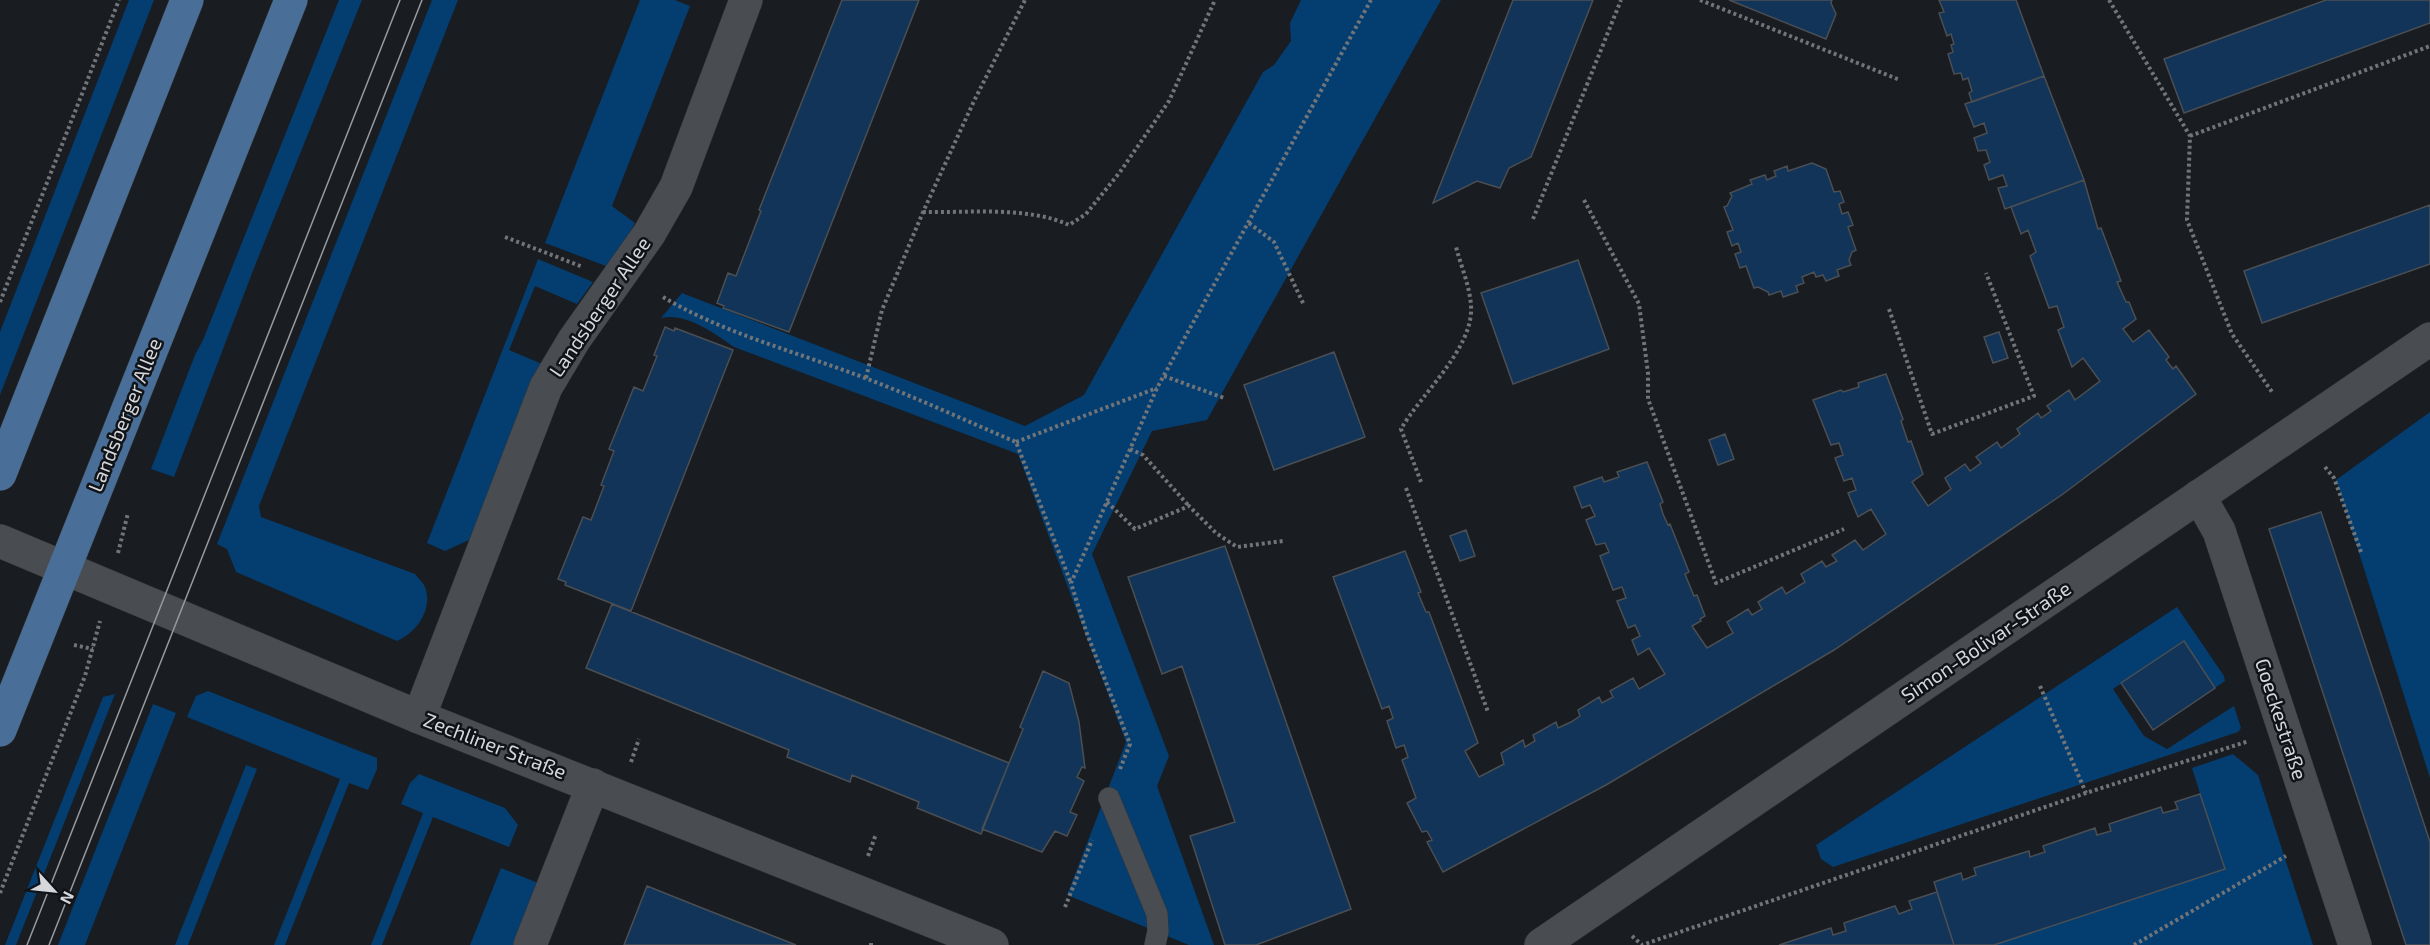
<svg xmlns="http://www.w3.org/2000/svg" width="2430" height="945" viewBox="0 0 2430 945" font-family="'Exo 2',sans-serif">
	<style>
		.green { fill: #043e71 }
		.building { fill: #113458; stroke: #4b4f53; stroke-width: 1.5 }
		.lines { fill: none; stroke-linecap: round; stroke-linejoin: round }
		.service-casing { stroke: #333537; stroke-width: 22 }
		.minor-casing { stroke: #333537; stroke-width: 34 }
		.tertiary-casing { stroke: #333537; stroke-width: 34 }
		.primary-casing { stroke: #333537; stroke-width: 34 }
		.path { stroke: #727578; stroke-width: 4; stroke-dasharray: 3 3; stroke-linecap: butt }
		.service { stroke: #494d51; stroke-width: 21 }
		.minor { stroke: #494d51; stroke-width: 33 }
		.tertiary { stroke: #494d51; stroke-width: 33 }
		.primary { stroke: #496f98; stroke-width: 33 }
		.tram { stroke: #989a9e; stroke-width: 1.5 }
		.labels { text-anchor: middle; stroke-width: 5; stroke-linejoin: round; paint-order: stroke }
		.street-label { font-size: 20px; fill: #d5d7da; stroke: #101317 }
	</style>
	<rect width="100%" height="100%" fill="#191c20"/>
	<!-- green -->
	<path class="green" d="M129,0H154L0,395V332Z
		M339,0H362L254,268L174,477L151,469L195,355L203,340Z
		M432,0H458L259,506L261,517L415,574C419,579 425,584 426,590C432,611 415,634 397,641L236,572L227,549L217,544Z
		M640,0H675L690,6L612,206L635,223L625,241L606,266L545,243Z
		M1301,0H1441L1207,420L1152,431L1092,554L1169,756L1157,786L1214,945H1189L1067,895L1126,742L1018,454L734,347C714,333 686,312 661,318L682,293L1025,426L1084,395L1263,72L1274,65L1291,41L1290,23Z
		M538,259L593,282L577,304L535,286L509,350L542,364L469,540L445,551L427,543Z
		M2430,412V778L2336,480Z
		M2177,607L2224,676L2225,681L2215,688L2183,641L2113,689L2144,736L2167,749L2234,706L2241,728L2238,732L1833,867L1821,859L1816,845Z
		M208,691L377,758V769L368,790L349,783L285,945H274L340,779L187,717L196,696Z
		M115,694L16,945H5L103,697Z
		M153,704L176,713L85,945H58Z
		M2233,754L2258,775L2313,945H1994L2224,869L2192,768Z
		M246,765L257,769L188,945H175Z
		M419,774L505,808L518,825L509,847L433,817L382,945H371L423,813L401,804L410,783Z
		M501,868L538,883L514,945H470Z"/>
	<!-- building -->
	<path class="building" d="M842,0H919L789,332L723,308L724,306L717,303L728,273L736,276L761,211L759,210Z
		M1513,0H1593L1531,157L1509,168L1500,188L1477,181L1433,203Z
		M1729,0H1832L1831,3L1836,14L1826,39Z
		M1939,0H2016L2044,76L1972,102L1969,93L1972,91L1968,78L1963,80L1961,73L1954,74L1948,54L1953,52L1951,45L1954,44L1951,34L1947,36L1939,13L1944,12Z
		M2326,0H2430V23L2184,113L2164,59Z
		M2044,76L2084,180L2005,209L1998,188L2007,186L2003,175L1989,180L1984,165L1990,162L1986,150L1978,151L1974,138L1987,133L1984,123L1974,127L1965,104Z
		M1812,163L1826,169L1834,192L1840,191L1844,202L1839,204L1842,214L1848,212L1853,225L1848,227L1856,250L1852,252L1849,260L1851,265L1837,270L1839,276L1826,281L1823,275L1816,277L1814,272L1802,277L1804,283L1796,286L1798,292L1783,297L1781,291L1769,295L1768,292L1758,287L1754,288L1746,266L1740,268L1735,254L1741,252L1738,243L1732,246L1727,232L1733,230L1724,207L1727,206L1732,196L1730,193L1752,184L1750,180L1765,175L1767,180L1776,176L1774,171L1787,166L1788,171Z
		M2084,180L2098,229L2101,228L2121,281L2117,282L2126,302H2129L2136,319L2123,329L2133,342L2149,330L2169,357L2166,360L2173,369L2176,366L2196,394L2063,494L1834,650L1606,785L1443,872L1427,842L1432,840L1427,831L1422,832L1407,803L1416,798L1402,760L1408,757L1404,745L1396,748L1387,721L1393,718L1389,706L1382,709L1333,577L1405,551L1421,592L1418,593L1426,612H1429L1478,743L1465,751L1479,777L1504,764L1501,753L1523,740L1525,747L1535,741L1533,735L1556,722L1558,728L1571,722L1580,716L1578,710L1599,697L1602,703L1613,697L1610,691L1633,678L1639,689L1665,674L1649,648L1638,655L1632,640L1640,636L1635,625L1628,628L1617,601L1626,598L1622,587L1613,590L1600,556L1609,552L1605,543L1596,545L1586,520L1595,516L1590,505L1582,508L1574,487L1602,477L1604,482L1619,477L1617,472L1647,462L1663,502L1660,504L1663,514L1668,525L1670,524L1689,572L1685,574L1694,596L1697,595L1705,616L1700,619L1701,621L1692,626L1707,648L1733,633L1727,622L1748,609L1752,615L1762,609L1758,602L1782,587L1786,594L1805,582L1801,574L1822,561L1826,567L1837,561L1832,555L1855,540L1863,550L1886,534L1871,509L1858,517L1848,493L1856,490L1852,478L1844,481L1835,458L1843,455L1839,443L1831,445L1813,400L1841,390L1843,392L1859,387L1858,383L1886,374L1903,419L1901,421L1908,442L1911,441L1923,474L1912,482L1928,506L1951,489L1945,478L1965,464L1970,471L1981,463L1976,457L1997,442L2001,448L2020,434L2017,429L2038,413L2041,418L2051,411L2047,406L2069,390L2075,400L2100,381L2083,358L2072,367L2058,330L2064,327L2057,306L2049,308L2030,256L2036,252L2028,230L2021,234L2011,207Z
		M2430,205V264L2262,323L2244,271Z
		M1578,260L1609,349L1513,384L1481,293Z
		M665,327L674,331L675,328L733,350L631,611L565,585L566,582L558,579L583,517L591,520L604,486L601,485L614,451L609,449L634,387L643,391L657,356L654,355Z
		M1999,332L2008,358L1993,363L1984,337Z
		M1334,352L1365,437L1274,470L1244,385Z
		M1725,434L1734,459L1718,465L1709,440Z
		M2321,512L2430,842V945H2406L2269,529Z
		M1466,530L1475,556L1460,561L1450,536Z
		M1225,546L1351,909L1256,945H1225L1190,836L1235,822L1182,666L1162,674L1128,577Z
		M612,604L1009,763L981,834L917,808L919,802L852,775L850,782L802,763L787,757L789,750L586,668Z
		M2184,641L2215,688L2153,730L2121,683Z
		M1043,671L1069,683L1079,722L1085,768L1082,767L1077,777L1084,781L1070,812L1077,815L1067,836L1055,831L1042,852L982,829L1023,729L1020,727Z
		M2200,794L2225,869L1994,945H1954L1934,882L1961,873L1963,880L1976,875L1974,868L2029,851L2030,857L2045,852L2043,846L2095,828L2097,835L2111,831L2109,824L2161,807L2163,813L2178,809L2175,802Z
		M647,886L702,908L796,945H624Z
		M1937,892L1954,945H1779L1831,928L1833,935L1846,931L1844,923L1895,906L1899,914L1912,909L1909,901Z"/>
	<g class="lines">
		<!-- service casing -->
		<g class="service-casing">
			<path id="service" d="M1109,798L1157,914L1158,931L1155,945"/>
		</g>
		<!-- minor casing -->
		<g class="minor-casing">
			<path id="minor" d="M2199,496L2219,531L2355,945
				M419,717L546,387L574,340L649,234L676,187L746,0
				M530,945L593,785"/>
		</g>
		<!-- tertiary casing -->
		<g class="tertiary-casing">
			<path id="tertiary" d="M0,541L419,717L992,945
				M1541,945L2430,339"/>
		</g>
		<!-- primary casing -->
		<g class="primary-casing">
			<path id="primary" d="M0,474L187,0
				M0,730L291,0"/>
		</g>
		<!-- path -->
		<path class="path" d="M1700,0L1900,80
			M2109,0L2190,136L2187,220L2232,334L2272,392
			M2190,136L2430,46
			M1584,200L1639,304L1648,373V399L1716,583L1844,529
			M923,212C968,213 1028,206 1069,225L1086,214L1120,172L1169,101L1215,0
			M1533,219L1621,0
			M1249,223L1274,242L1304,305
			M505,237L583,267
			M663,297C721,332 793,351 857,375C911,395 964,420 1016,442L1071,583
			M0,302L119,0
			M1889,309L1932,434L2034,396L1986,273
			M1164,376L1224,398
			M866,378L882,310L923,212L974,101L1025,0
			M1016,442L1157,388
			M1130,449L1143,455L1189,506
			M2325,467L2334,478L2361,552
			M1421,482L1401,429C1421,394 1474,348 1471,306C1470,287 1461,266 1456,247
			M1406,488L1488,712
			M1107,502L1135,529L1189,506L1216,533L1237,547L1283,541
			M118,553L128,513
			M74,645L93,649
			M2040,686L2086,793
			M631,762L639,739
			M1120,769L1130,744L1086,631L1071,583L1157,388L1371,0
			M868,856L876,834
			M0,893L85,676L100,621
			M1065,907L1092,840
			M1632,936L1642,945L2086,793L2249,741
			M871,945V943
			M2134,945L2286,856"/>
		<!-- service -->
		<use href="#service" class="service"/>
		<!-- minor -->
		<use href="#minor" class="minor"/>
		<!-- tertiary -->
		<use href="#tertiary" class="tertiary"/>
		<!-- primary -->
		<use href="#primary" class="primary"/>
		<!-- tram -->
		<path class="tram" d="M27,945L400,0
			M49,945L422,0"/>
	</g>
	<g class="labels">
		<!-- street labels -->
		<g class="street-label">
			<text transform="translate(600 307) rotate(-56)" y="7">Landsberger Allee</text>
			<text transform="translate(125 415) rotate(-68)" y="7">Landsberger Allee</text>
			<text transform="translate(1986 642) rotate(-34)" y="7">Simon-Bolivar-Straße</text>
			<text transform="translate(2281 719) rotate(72)" y="7">Goeckestraße</text>
			<text transform="translate(495 746) rotate(21)" y="7">Zechliner Straße</text>
		</g>
	</g>
	<!-- north arrow -->
	<g transform="translate(54 891) rotate(117)" stroke="#101317" stroke-width="4.5" paint-order="stroke">
	<path d="M0-4.5L10 22L0 15L-10 22Z" fill="#d5d7da"/>
	<text y="-9" font-size="16" font-weight="bold" text-anchor="middle" fill="#d5d7da">N</text>
	</g>
</svg>
